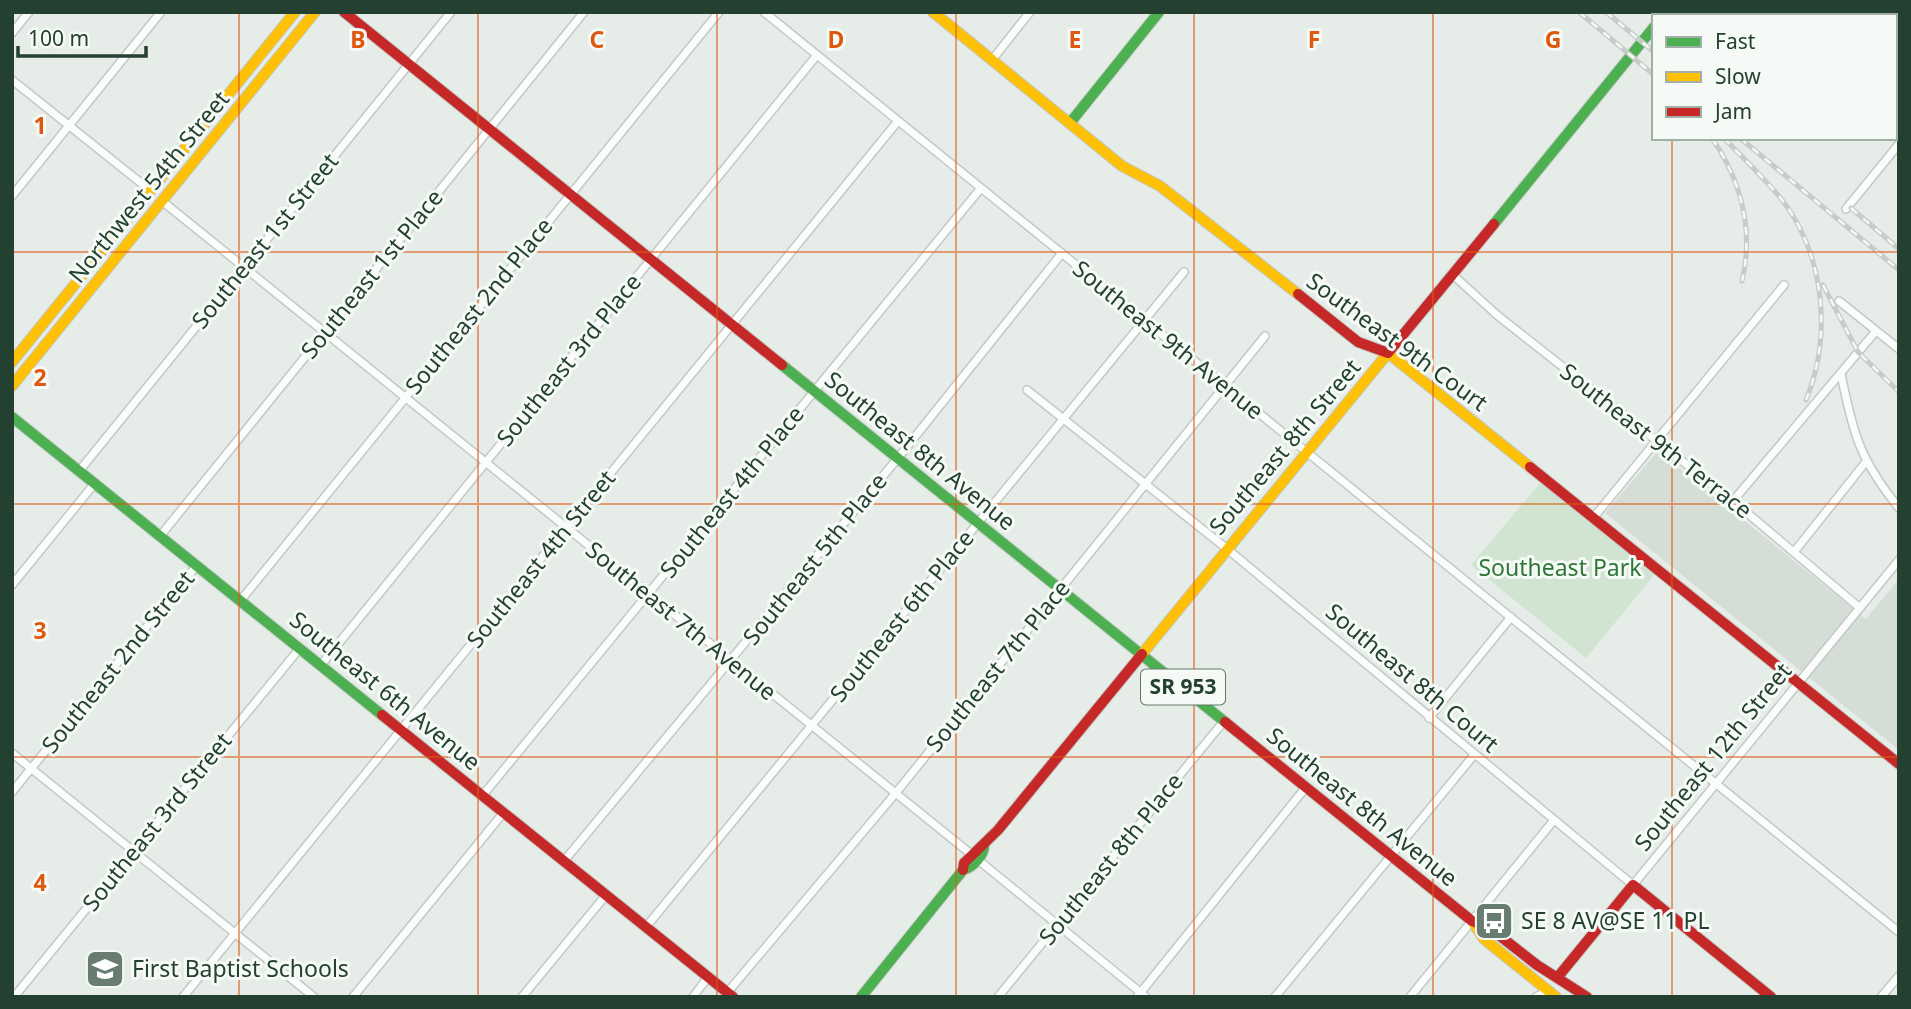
<svg xmlns="http://www.w3.org/2000/svg" width="1911" height="1009" viewBox="0 0 1911 1009" font-family="'Noto Sans',sans-serif">
	<style>
		.built { fill: #d5ddd7 }
		.green { fill: #d0e4d1 }
		.lines { fill: none; stroke-linecap: round; stroke-linejoin: round }
		.street-casing { stroke: #c3c9c5; stroke-width: 10 }
		.fast-casing { stroke: #c0c8c3; stroke-width: 12 }
		.slow-casing { stroke: #c0c8c3; stroke-width: 12 }
		.jam-casing { stroke: #c0c8c3; stroke-width: 12 }
		.street { stroke: #fbfcfc; stroke-width: 7 }
		.fast { stroke: #4caf50; stroke-width: 10 }
		.slow { stroke: #ffc107; stroke-width: 10 }
		.jam { stroke: #c62828; stroke-width: 10 }
		.rail-casing { stroke: #c8ccc9; stroke-width: 5 }
		.rail { stroke: #f5faf6; stroke-width: 2.5; stroke-dasharray: 8; stroke-linecap: butt }
		.grid { fill: none; stroke: #de580e; stroke-width: 2; stroke-opacity: 0.55 }
		.labels { text-anchor: middle; stroke-width: 6; stroke-linejoin: round; paint-order: stroke }
		.shield { fill: #f5faf6; stroke: #63786c; stroke-width: 2 }
		.shield-label { font-size: 21px; font-weight: bold; fill: #244031 }
		.street-label { font-size: 23px; fill: #244031; stroke: #f5faf6 }
		.park-label { font-size: 23px; fill: #2e7737; stroke: #f5faf6 }
		.poi-label { font-size: 23px; fill: #244031; stroke: #f5faf6; text-anchor: start }
		.grid-label { font-size: 23px; text-anchor: middle; font-weight: bold; fill: #de580e; stroke: #f5faf6; stroke-width: 6; stroke-linejoin: round; paint-order: stroke }
	</style>
	<rect width="100%" height="100%" fill="#e6ece8"/>
	<!-- built -->
	<path class="built" d="M1658,451L1866,619L1899,579V750L1605,513Z"/>
	<!-- green -->
	<path class="green" d="M1541,482L1655,574L1586,658L1471,565Z"/>
	<g class="lines">
		<!-- street casing -->
		<g class="street-casing">
			<path id="street" d="M764,12L1899,932
				M1802,12L1806,16
				M12,33L29,12
				M992,60L1030,12
				M12,80L151,191
				M1895,87L1899,90
				M12,196L161,12
				M162,201L971,854
				M1846,209L1899,144
				M1452,274L1497,315L1733,501L1860,608
				M1839,301L1899,349
				M1841,374C1853,434 1860,460 1899,508
				M1027,390L1226,548L1633,885L1899,560
				M80,470L451,12
				M1733,501L1876,331
				M1594,517L1784,285
				M161,535L584,12
				M1794,552L1865,463
				M12,585L95,483
				M241,600L719,12
				M321,665L817,55
				M1429,718L1511,617
				M12,753L314,997
				M12,792L197,565
				M483,795L981,188
				M977,859L1146,997
				M564,861L898,458L1062,253
				M646,927L1184,272
				M727,993L895,794L1265,336
				M14,997L300,648
				M183,997L898,121
				M353,997L504,812
				M522,997L606,895
				M693,997L708,977
				M998,997L1224,721
				M1137,997L1306,787
				M1275,997L1474,755
				M1410,997L1554,820
				M1536,997L1548,991
				M1881,997L1899,976"/>
		</g>
		<!-- fast casing -->
		<g class="fast-casing">
			<path id="fast" d="M1070,123L1159,12
				M1494,224L1654,27
				M782,365L1225,722
				M12,417L382,715
				M861,997L963,870C973,867 984,856 984,845"/>
		</g>
		<!-- slow casing -->
		<g class="slow-casing">
			<path id="slow" d="M933,12L1122,166L1160,186L1298,294
				M12,362L295,12
				M12,386L315,12
				M1142,654L1388,353L1530,467
				M1472,921L1484,939L1556,997"/>
		</g>
		<!-- jam casing -->
		<g class="jam-casing">
			<path id="jam" d="M344,12L782,365
				M1663,16L1666,12
				M1298,294L1358,342L1388,353L1494,224
				M1530,467L1899,764
				M382,715L733,997
				M1225,722L1472,921L1491,929L1537,965L1587,997
				M963,870L964,863L998,830L1142,654
				M1557,978L1633,885L1771,997"/>
		</g>
		<!-- street -->
		<use href="#street" class="street"/>
		<!-- fast -->
		<use href="#fast" class="fast"/>
		<!-- slow -->
		<use href="#slow" class="slow"/>
		<!-- jam -->
		<use href="#jam" class="jam"/>
		<!-- rail casing -->
		<g class="rail-casing">
			<path id="rail" d="M1579,12L1654,75
				M1606,12L1654,52
				M1712,138C1741,181 1754,230 1742,281
				M1724,138C1744,159 1765,179 1783,201C1825,257 1832,337 1806,400
				M1740,138L1899,270
				M1851,208L1899,249
				M1823,285L1858,352L1899,392"/>
		</g>
		<!-- rail -->
		<use href="#rail" class="rail"/>
	</g>
	<!-- grid -->
	<path class="grid" d="M239,12V997M478,12V997M717,12V997M956,12V997M1194,12V997M1433,12V997M1672,12V16M1672,138V997M12,252H1899M12,504H1899M12,757H1899"/>
	<!-- icons -->
	<defs>
		<g id="bus-square" transform="scale(2.0125)"><rect x="-9" y="-9" width="18" height="18" rx="4" fill="#687c71" stroke="#f5faf6"/><path d="M-5-6H5V4H4V6H2V4H-2V6H-4V4H-5ZM-3.5-4V0h7V-4ZM-3.5 1.2v1.5H-2V1.2ZM2 1.2v1.5H3.5V1.2Z" fill="#fff"/></g>
		<g id="school-square" transform="scale(2.0125)"><rect x="-9" y="-9" width="18" height="18" rx="4" fill="#687c71" stroke="#f5faf6"/><path d="M0-5L7-2L0 1L-7-2ZM-4 1L0 2.5L4 1V4Q0 6-4 4Z" fill="#fff"/></g>
	</defs>
	<g fill-rule="evenodd">
		<use href="#bus-square" x="1494" y="921"/>
		<use href="#school-square" x="105" y="969"/>
	</g>
	<g class="labels">
		<!-- shield labels -->
		<rect class="shield" x="1141" y="669.5" width="84" height="35" rx="5"/>
		<g class="shield-label">
			<text x="1183" y="694">SR 953</text>
		</g>
		<!-- street labels -->
		<g class="street-label">
			<text transform="translate(149 187) rotate(-51)" y="8">Northwest 54th Street</text>
			<text transform="translate(265 241) rotate(-51)" y="8">Southeast 1st Street</text>
			<text transform="translate(372 274) rotate(-51)" y="8">Southeast 1st Place</text>
			<text transform="translate(479 306) rotate(-51)" y="8">Southeast 2nd Place</text>
			<text transform="translate(1168 340) rotate(39)" y="8">Southeast 9th Avenue</text>
			<text transform="translate(1397 342) rotate(36)" y="8">Southeast 9th Court</text>
			<text transform="translate(569 360) rotate(-51)" y="8">Southeast 3rd Place</text>
			<text transform="translate(1656 441) rotate(38)" y="8">Southeast 9th Terrace</text>
			<text transform="translate(1285 447) rotate(-50)" y="8">Southeast 8th Street</text>
			<text transform="translate(920 451) rotate(39)" y="8">Southeast 8th Avenue</text>
			<text transform="translate(732 492) rotate(-51)" y="8">Southeast 4th Place</text>
			<text transform="translate(541 559) rotate(-51)" y="8">Southeast 4th Street</text>
			<text transform="translate(815 559) rotate(-51)" y="8">Southeast 5th Place</text>
			<text transform="translate(902 616) rotate(-51)" y="8">Southeast 6th Place</text>
			<text transform="translate(681 621) rotate(39)" y="8">Southeast 7th Avenue</text>
			<text transform="translate(118 662) rotate(-51)" y="8">Southeast 2nd Street</text>
			<text transform="translate(998 666) rotate(-51)" y="8">Southeast 7th Place</text>
			<text transform="translate(1412 678) rotate(40)" y="8">Southeast 8th Court</text>
			<text transform="translate(385 691) rotate(39)" y="8">Southeast 6th Avenue</text>
			<text transform="translate(1713 757) rotate(-51)" y="8">Southeast 12th Street</text>
			<text transform="translate(1362 807) rotate(39)" y="8">Southeast 8th Avenue</text>
			<text transform="translate(157 822) rotate(-51)" y="8">Southeast 3rd Street</text>
			<text transform="translate(1111 859) rotate(-51)" y="8">Southeast 8th Place</text>
		</g>
		<!-- park labels -->
		<g class="park-label">
			<text x="1560" y="576">Southeast Park</text>
		</g>
		<!-- poi labels -->
		<g class="poi-label">
			<text x="1521" y="929">SE 8 AV@SE 11 PL</text>
			<text x="132" y="977">First Baptist Schools</text>
		</g>
	</g>
	<g class="grid-label">
		<text x="358" y="48">B</text>
		<text x="597" y="48">C</text>
		<text x="836" y="48">D</text>
		<text x="1075" y="48">E</text>
		<text x="1314" y="48">F</text>
		<text x="1553" y="48">G</text>
		<text x="40" y="134">1</text>
		<text x="40" y="386">2</text>
		<text x="40" y="639">3</text>
		<text x="40" y="891">4</text>
	</g>
	<!-- border -->
	<rect width="1911" height="1009" fill="none" stroke="#244031" stroke-width="28"/>
	<!-- legend -->
	<rect x="1652" y="14" width="245" height="126" fill="#f5faf6" stroke="#a1b0a7" stroke-width="2"/>
	<rect x="1666" y="37" width="35" height="10" fill="#4caf50" stroke="#a1b0a7" stroke-width="2"/>
	<text x="1715" y="49" font-size="21" fill="#244031">Fast</text>
	<rect x="1666" y="72" width="35" height="10" fill="#ffc107" stroke="#a1b0a7" stroke-width="2"/>
	<text x="1715" y="84" font-size="21" fill="#244031">Slow</text>
	<rect x="1666" y="107" width="35" height="10" fill="#c62828" stroke="#a1b0a7" stroke-width="2"/>
	<text x="1715" y="119" font-size="21" fill="#244031">Jam</text>
	<!-- scale -->
	<path d="M18 46v10h128v-10" fill="none" stroke="#244031" stroke-width="3.5"/>
	<text x="28" y="46" font-size="21" fill="#244031" stroke="#f5faf6" stroke-width="5" paint-order="stroke">100 m</text>
</svg>
